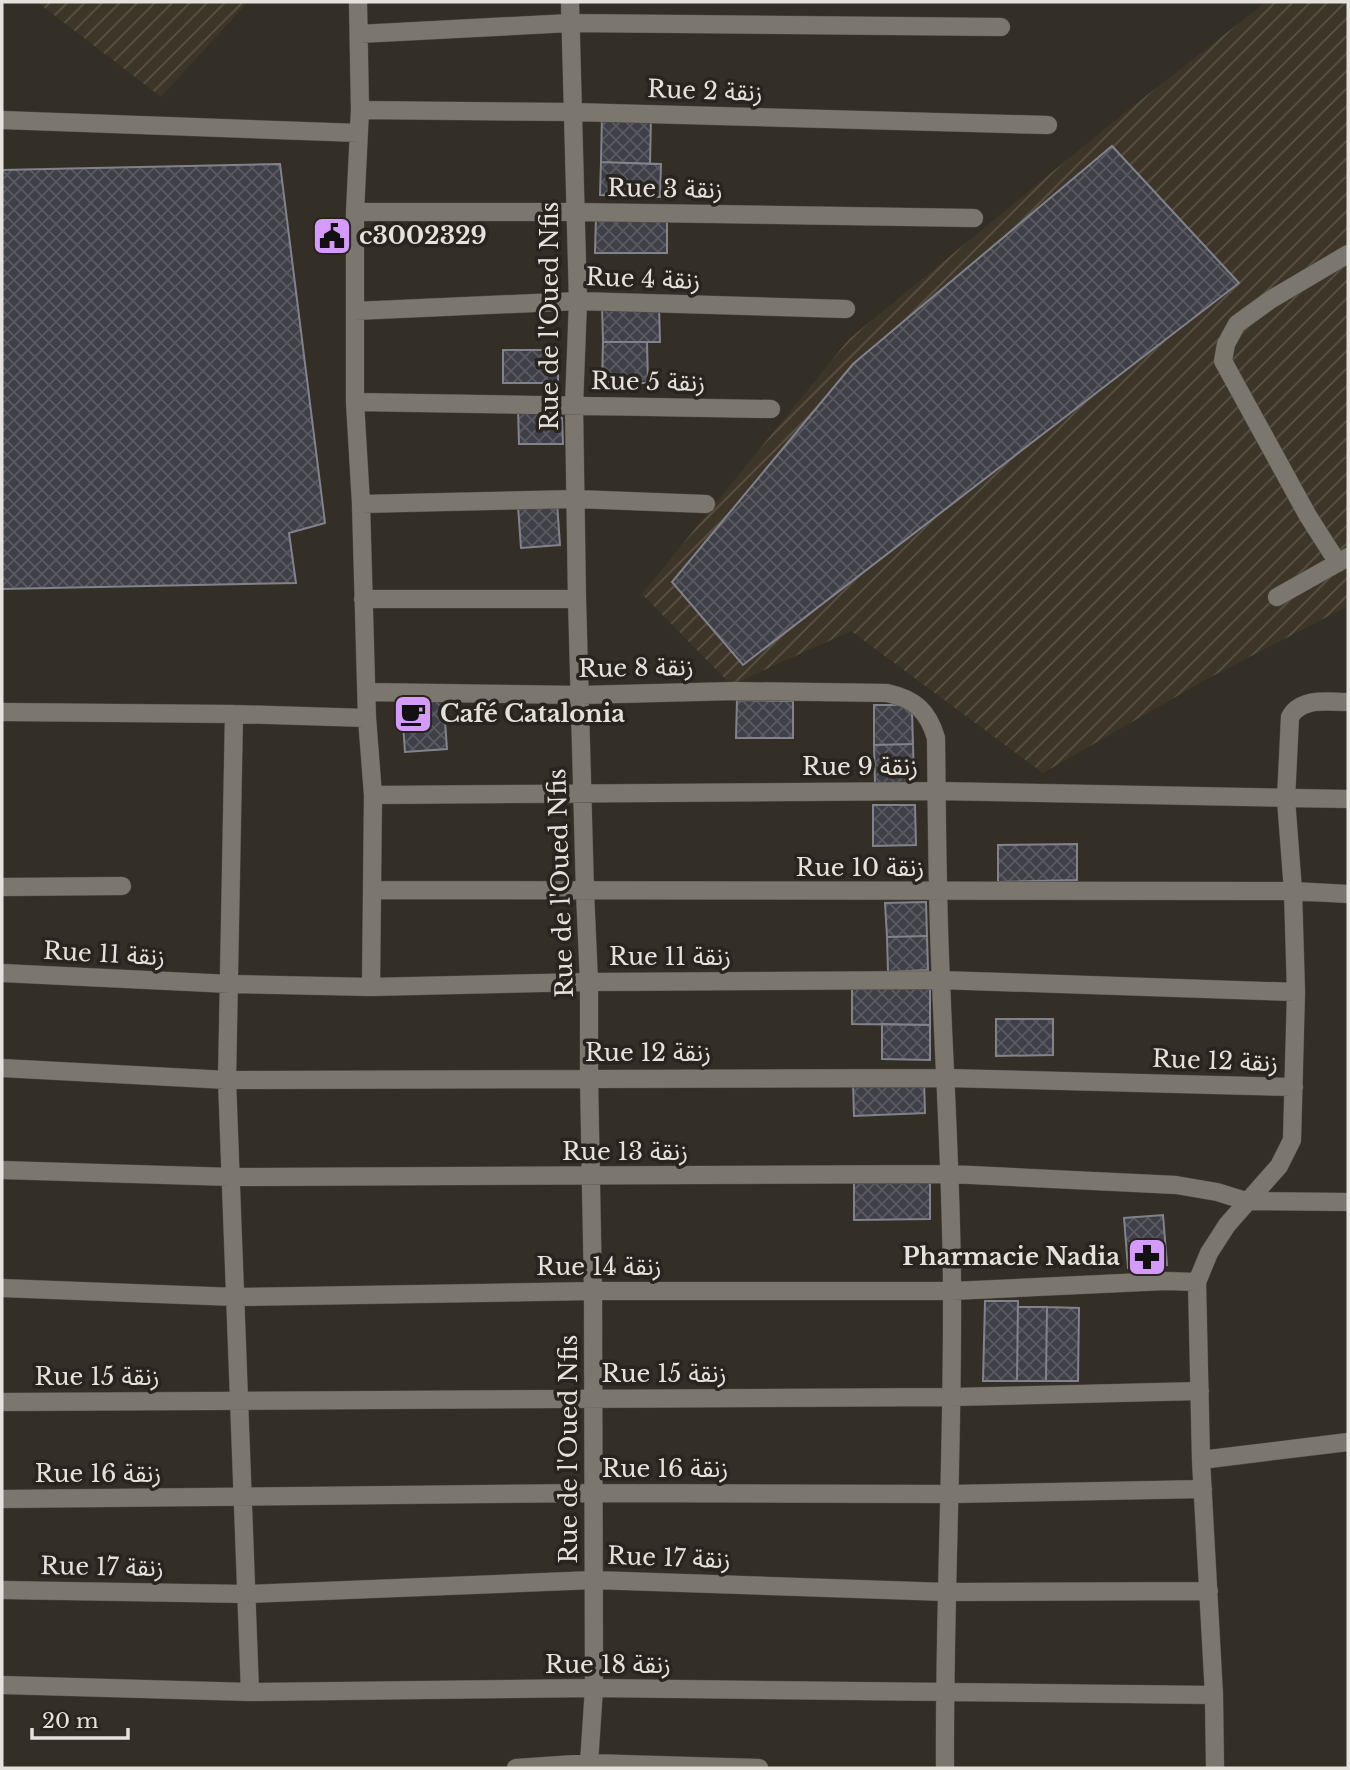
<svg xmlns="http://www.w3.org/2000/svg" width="1350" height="1770" viewBox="0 0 1350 1770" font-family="'Libre Baskerville','Noto Sans Arabic',serif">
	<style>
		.industrial { fill: url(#industrial-furrows) }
		.building { fill: url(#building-cross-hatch); stroke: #82828c; stroke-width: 2 }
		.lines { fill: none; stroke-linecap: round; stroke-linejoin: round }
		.minor-casing { stroke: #4f4b45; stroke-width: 19 }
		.minor { stroke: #7c776e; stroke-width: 18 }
		.labels { text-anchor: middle; stroke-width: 7; stroke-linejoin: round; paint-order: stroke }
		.street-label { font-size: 24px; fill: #e5e2dd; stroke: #29241d }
		.poi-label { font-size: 24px; font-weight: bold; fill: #e5e2dd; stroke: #29241d; text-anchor: start }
	</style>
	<defs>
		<pattern id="industrial-furrows" width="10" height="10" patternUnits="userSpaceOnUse" patternTransform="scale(1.75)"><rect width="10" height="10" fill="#3d3527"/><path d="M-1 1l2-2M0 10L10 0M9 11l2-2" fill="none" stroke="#595246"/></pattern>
		<pattern id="building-cross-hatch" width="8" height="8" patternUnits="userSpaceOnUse" patternTransform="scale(1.75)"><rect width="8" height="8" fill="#3f3f48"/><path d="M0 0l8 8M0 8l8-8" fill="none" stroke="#5b5a62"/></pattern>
	</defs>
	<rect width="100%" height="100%" fill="#332e26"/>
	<!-- industrial -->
	<path class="industrial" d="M37,2H248L161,97Z
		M1266,2H1348V606L1207,679L1043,773L851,631L731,685L642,594L849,339L1123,114Z"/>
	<!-- building -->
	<path class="building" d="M602,115L651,116L650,164L601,162Z
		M1112,146L1239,283L743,665L672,582L853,364Z
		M601,162L661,164L660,197L600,195Z
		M280,164L325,523L289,533L296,583L2,589V170Z
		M596,215H667V253H595Z
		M602,306H659L660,342H603Z
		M603,342H647L648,383H602Z
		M503,350H558V383H503Z
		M518,408H549L562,418L563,444H519Z
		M557,503L560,545L521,548L518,506Z
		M443,694L447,749L405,752L401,697Z
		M737,700L793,701V738H736Z
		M874,705H903L912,712L913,744L874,745Z
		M913,744L914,784H875L874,745Z
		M873,805H915L916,845L873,846Z
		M1077,844V880L998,882V845Z
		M926,902L927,936L887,937L885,903Z
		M927,936L928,970L888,972L887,937Z
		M852,985H930V1025L852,1024Z
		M996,1019H1053V1055L996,1056Z
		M882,1024L930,1025V1060L882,1059Z
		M924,1081L925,1113L854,1116L853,1083Z
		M930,1179V1219L854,1220V1180Z
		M1163,1215L1167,1265L1128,1268L1124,1218Z
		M985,1301H1018L1017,1381H983Z
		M1018,1307H1047L1046,1381H1017Z
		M1047,1307L1079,1308L1078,1381H1046Z"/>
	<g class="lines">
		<!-- minor casing -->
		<g class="minor-casing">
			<path id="minor" d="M358,2L360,110L355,212V402L361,504L367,718L373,795L371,987
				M570,2L578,301L574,405L577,599L585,892L589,982V1077L593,1291L594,1688L589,1763
				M359,34L570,23L1001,27
				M360,110L573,112L1048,125
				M2,120L359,133
				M355,212H575L974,218
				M355,311L578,301L846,309
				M355,402L771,409
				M361,504L576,499L706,504
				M1338,563L1308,516L1223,361L1226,344L1237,324L1270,300L1348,254
				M1277,597L1348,557
				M363,599H577
				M367,692L580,695L735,691L887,693C915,699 928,711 936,738C937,819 937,901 941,981C945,1085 952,1189 952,1293C953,1451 944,1610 945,1768
				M2,712L234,714L367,718
				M234,714L227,1080L250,1692
				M373,795L937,791L1348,799
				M2,887L122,886
				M373,890L1293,891L1348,894
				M2,973L230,984L371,987L589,982L940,980L1296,992
				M2,1068L227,1080L946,1078L1294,1087
				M2,1170L231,1177L950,1174L1176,1185L1217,1192L1246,1201L1348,1202
				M2,1288L236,1297L593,1291H952L1165,1281L1197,1282
				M2,1402L952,1397L1200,1391
				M1201,1460L1348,1442
				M2,1499L594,1493L950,1494L1203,1489
				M2,1590L247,1594L594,1580L946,1592L1209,1591
				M2,1685L250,1692L594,1688L1214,1695
				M516,1768L589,1763L759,1768
				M1215,1768L1214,1695L1201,1460L1197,1282L1209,1253L1227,1225L1279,1166L1292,1140L1296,992L1293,891L1286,799L1290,717C1301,697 1328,702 1348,702"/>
		</g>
		<!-- minor -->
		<use href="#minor" class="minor"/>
	</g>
	<!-- icons -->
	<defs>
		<g id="civic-square" transform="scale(2.0125)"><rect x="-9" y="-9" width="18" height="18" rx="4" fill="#d59bfa" stroke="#29241d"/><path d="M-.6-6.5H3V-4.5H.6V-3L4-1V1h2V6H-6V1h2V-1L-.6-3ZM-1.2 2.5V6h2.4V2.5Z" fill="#111"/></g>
		<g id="cafe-square" transform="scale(2.0125)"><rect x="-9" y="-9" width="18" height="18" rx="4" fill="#d59bfa" stroke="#29241d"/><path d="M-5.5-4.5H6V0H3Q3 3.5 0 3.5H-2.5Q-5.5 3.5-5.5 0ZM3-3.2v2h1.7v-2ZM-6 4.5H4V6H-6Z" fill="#111"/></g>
		<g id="pharmacy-square" transform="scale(2.0125)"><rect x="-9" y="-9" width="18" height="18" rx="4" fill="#d59bfa" stroke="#29241d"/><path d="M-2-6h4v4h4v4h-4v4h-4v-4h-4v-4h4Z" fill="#111"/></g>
	</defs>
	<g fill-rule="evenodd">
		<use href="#civic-square" x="332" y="236"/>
		<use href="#cafe-square" x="413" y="714"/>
		<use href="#pharmacy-square" x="1147" y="1257"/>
	</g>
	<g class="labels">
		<!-- street labels -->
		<g class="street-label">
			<text transform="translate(705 91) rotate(2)" y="8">Rue 2 زنقة</text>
			<text transform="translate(665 189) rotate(1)" y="8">Rue 3 زنقة</text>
			<text transform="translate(643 279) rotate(2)" y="8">Rue 4 زنقة</text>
			<text transform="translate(550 316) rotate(-90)" y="8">Rue de l'Oued Nfis</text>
			<text transform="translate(648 382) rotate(1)" y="8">Rue 5 زنقة</text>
			<text transform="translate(636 668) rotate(-1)" y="8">Rue 8 زنقة</text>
			<text x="860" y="775">Rue 9 زنقة</text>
			<text x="860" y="876">Rue 10 زنقة</text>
			<text transform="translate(561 883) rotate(-92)" y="8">Rue de l'Oued Nfis</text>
			<text transform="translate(104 954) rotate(3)" y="8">Rue 11 زنقة</text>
			<text x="670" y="965">Rue 11 زنقة</text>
			<text x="648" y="1061">Rue 12 زنقة</text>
			<text transform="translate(1215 1061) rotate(2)" y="8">Rue 12 زنقة</text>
			<text x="625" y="1160">Rue 13 زنقة</text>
			<text x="599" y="1275">Rue 14 زنقة</text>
			<text x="664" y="1382">Rue 15 زنقة</text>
			<text x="97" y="1385">Rue 15 زنقة</text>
			<text transform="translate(569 1449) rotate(-90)" y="8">Rue de l'Oued Nfis</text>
			<text x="665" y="1477">Rue 16 زنقة</text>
			<text x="98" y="1482">Rue 16 زنقة</text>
			<text transform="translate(669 1558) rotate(2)" y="8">Rue 17 زنقة</text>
			<text transform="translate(102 1567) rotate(1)" y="8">Rue 17 زنقة</text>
			<text x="608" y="1673">Rue 18 زنقة</text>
		</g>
		<!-- poi labels -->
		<g class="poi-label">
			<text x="359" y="244">c3002329</text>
			<text x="440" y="722">Café Catalonia</text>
			<text x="1120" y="1265" text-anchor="end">Pharmacie Nadia</text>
		</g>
	</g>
	<!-- border -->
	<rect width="1350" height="1770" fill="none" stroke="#e5e2dd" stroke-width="7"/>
	<!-- scale -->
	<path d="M32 1728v10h96v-10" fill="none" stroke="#e5e2dd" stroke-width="3.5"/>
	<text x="42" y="1728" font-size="21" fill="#e5e2dd" stroke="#29241d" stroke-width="5" paint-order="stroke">20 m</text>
</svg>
